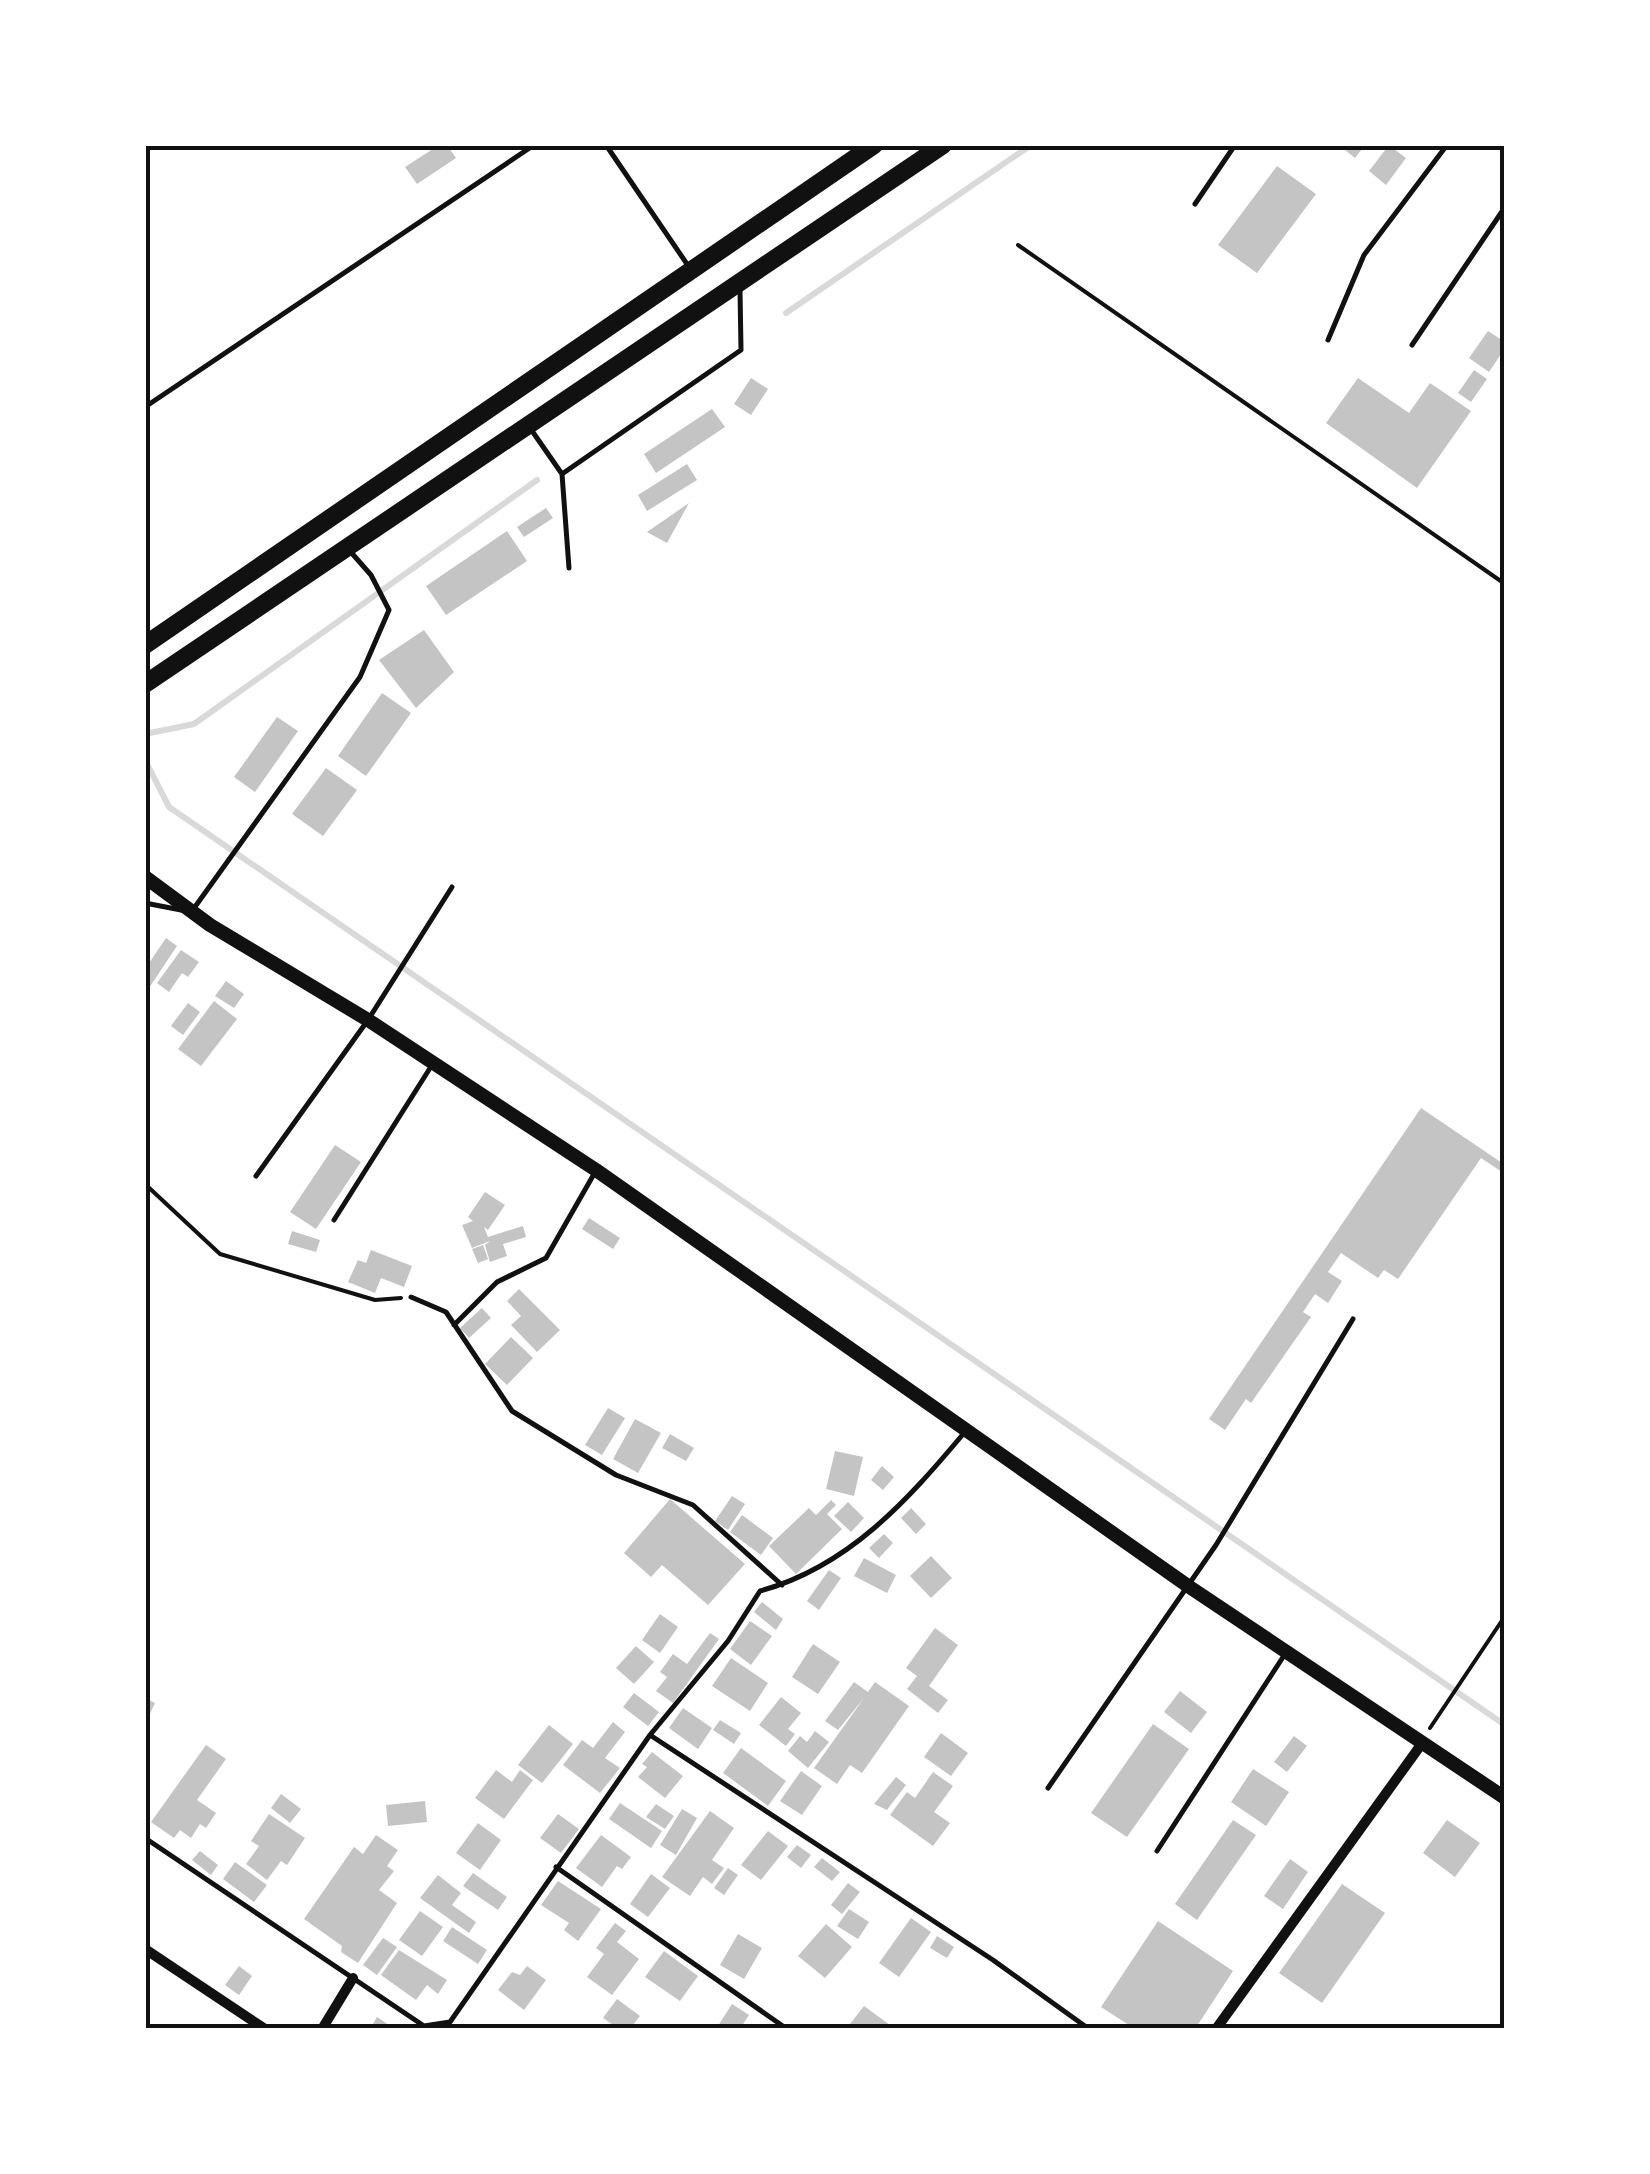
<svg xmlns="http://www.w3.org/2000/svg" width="1650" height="2174" viewBox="0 0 1650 2174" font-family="Manrope,sans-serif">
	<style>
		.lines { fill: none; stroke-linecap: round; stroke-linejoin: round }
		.stream { stroke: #d9d9d9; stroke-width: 6 }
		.building { fill: #c4c4c4 }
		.path { stroke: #111; stroke-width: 4 }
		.service { stroke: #111; stroke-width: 5 }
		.minor { stroke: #111; stroke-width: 10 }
		.tertiary { stroke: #111; stroke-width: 14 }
		.primary { stroke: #111; stroke-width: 18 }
		.neatline { fill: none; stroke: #111; stroke-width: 4 }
	</style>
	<rect width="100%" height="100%" fill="#fff"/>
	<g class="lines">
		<!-- stream -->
		<path class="stream" d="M786,313L1031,145
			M145,734L194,724L537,480
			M145,760L169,807L1505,1725"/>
	</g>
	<!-- building -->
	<path class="building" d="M439,145H447L456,158L417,184L405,167Z
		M1339,145H1365L1355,158Z
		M1389,145L1406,158L1386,185L1369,171Z
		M1277,166L1316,194L1257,273L1218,245Z
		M1488,331L1505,342V348L1489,372L1469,358Z
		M1474,370L1487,379L1471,402L1458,393Z
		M751,378L768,389L751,415L734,404Z
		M1358,378L1409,413L1430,383L1471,411L1417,488L1326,423Z
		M712,409L725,427L656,473L644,454Z
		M687,464L697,480L647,511L638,495Z
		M689,503L667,543L647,532Z
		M546,508L553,518L524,537L517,527Z
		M507,531L527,561L446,615L426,586Z
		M424,630L454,672L416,708L379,660Z
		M382,693L411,713L366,776L338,756Z
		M277,717L298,731L255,792L234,777Z
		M326,768L357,790L323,836L292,814Z
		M166,938L177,946L145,994V969Z
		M181,950L199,962L188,977L182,973L169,992L157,983Z
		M226,981L244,994L234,1008L215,996Z
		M214,1001L237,1019L201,1066L178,1049Z
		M188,1003L200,1012L183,1035L171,1026Z
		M1421,1108L1505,1165V1174L1481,1158L1398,1279L1384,1270L1378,1278L1341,1253L1328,1272L1342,1281L1328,1303L1315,1294L1303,1312L1311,1317L1251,1403L1246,1399L1225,1430L1209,1419Z
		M335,1145L361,1162L316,1229L290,1212Z
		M485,1192L505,1205L488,1230L484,1227L488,1237L523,1226L526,1237L503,1244L507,1256L490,1262L485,1245L490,1241L472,1248L462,1225L473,1221L468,1217Z
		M589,1218L620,1238L613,1249L582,1229Z
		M292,1231L320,1240L316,1252L288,1244Z
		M483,1245L488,1259L478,1263L472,1249Z
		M371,1250L412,1266L404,1287L381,1278L375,1293L348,1282L358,1260L366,1263Z
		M519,1289L560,1330L537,1352L511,1325L521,1316L507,1301Z
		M482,1308L491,1318L469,1338L460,1328Z
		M511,1337L533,1358L507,1385L485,1364Z
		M608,1408L625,1418L602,1455L585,1445Z
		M635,1419L661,1433L638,1473L613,1459Z
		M670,1434L694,1448L686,1461L662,1448Z
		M835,1451L863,1457L854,1496L826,1489Z
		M882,1466L894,1477L883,1490L871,1480Z
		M732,1496L745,1504L728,1530L715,1521Z
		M670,1499L745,1564L708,1605L662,1565L651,1577L624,1553Z
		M831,1500L836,1505L827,1514L842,1529L796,1574L769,1546L809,1508L816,1515Z
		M848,1502L864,1518L851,1532L834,1516Z
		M911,1508L926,1524L916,1534L901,1518Z
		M742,1515L773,1538L761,1555L730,1532Z
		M884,1534L893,1543L879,1558L869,1548Z
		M931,1556L952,1578L931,1598L910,1576Z
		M864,1558L896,1575L887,1593L854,1576Z
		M829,1570L841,1578L819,1610L807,1601Z
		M762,1602L783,1619L776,1630L754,1612Z
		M660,1614L678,1627L660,1653L642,1640Z
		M750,1621L772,1636L751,1665L730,1649Z
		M935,1628L958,1645L929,1686L948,1700L938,1713L907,1689L917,1676L906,1668Z
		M710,1633L719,1639L673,1703L656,1691L667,1677L660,1672L673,1654L687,1664Z
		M813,1644L840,1662L818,1694L792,1677Z
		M636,1646L654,1662L634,1684L616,1668Z
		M731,1658L768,1683L750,1711L712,1686Z
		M854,1682L868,1692L875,1682L909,1706L862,1773L850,1765L837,1784L814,1768L864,1698L838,1730L825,1721Z
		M1180,1691L1207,1712L1191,1733L1164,1712Z
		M634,1693L659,1712L648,1726L623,1707Z
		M781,1697L801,1713L788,1729L795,1734L786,1746L759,1725Z
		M145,1698L155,1703L149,1716L145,1714Z
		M683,1708L712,1728L698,1749L669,1728Z
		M720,1720L741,1733L734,1744L713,1730Z
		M613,1722L625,1732L605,1758L620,1768L600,1793L563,1765L582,1740L593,1748Z
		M1153,1724L1189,1749L1127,1837L1091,1813Z
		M549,1725L573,1744L542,1783L518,1765Z
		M815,1731L829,1742L808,1768L788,1751L800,1736L807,1742Z
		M941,1733L968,1753L951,1776L924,1757Z
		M1294,1736L1307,1746L1287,1772L1274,1762Z
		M206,1745L226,1759L197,1800L216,1813L206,1828L200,1824L191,1838L180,1830L174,1838L151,1822Z
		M741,1748L786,1781L768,1806L723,1773Z
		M652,1752L683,1776L665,1798L638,1777L647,1767L642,1764Z
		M1253,1769L1289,1792L1266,1826L1231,1802Z
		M496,1770L512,1782L520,1770L533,1780L504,1819L475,1798Z
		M801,1771L822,1786L802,1815L780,1801Z
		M933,1772L953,1786L934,1812L950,1823L933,1846L890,1815L907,1792L915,1798Z
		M896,1777L906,1785L887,1810L874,1804Z
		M281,1794L301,1809L290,1823L271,1808Z
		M425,1801L427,1822L388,1826L386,1805Z
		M620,1803L662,1831L651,1848L609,1819Z
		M656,1804L674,1816L665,1829L646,1817Z
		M682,1809L697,1818L676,1855L660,1845Z
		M710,1811L734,1828L712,1860L724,1868L712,1884L703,1877L690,1896L662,1877Z
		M269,1814L305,1838L287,1865L281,1861L267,1880L246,1864L259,1846L251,1841Z
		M558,1814L579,1829L561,1853L540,1838Z
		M1233,1820L1256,1835L1197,1920L1175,1904Z
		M1447,1820L1480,1843L1455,1877L1423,1853Z
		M478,1823L501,1840L480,1870L456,1853Z
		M768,1831L788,1846L761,1880L741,1865Z
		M376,1835L398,1850L387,1866L394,1871L379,1890L397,1903L358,1963L341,1952L342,1946L304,1919L354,1847L363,1854Z
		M601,1835L631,1857L622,1869L617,1866L602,1887L576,1868Z
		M797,1845L811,1855L801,1868L787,1857Z
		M200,1851L218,1865L211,1875L192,1860Z
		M822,1858L840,1872L832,1881L814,1867Z
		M1290,1859L1308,1872L1283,1909L1264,1896Z
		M235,1862L267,1885L254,1902L223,1879Z
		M728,1868L738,1875L724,1895L714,1888Z
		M473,1873L507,1897L498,1910L463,1886Z
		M651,1874L670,1888L648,1917L630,1904Z
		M438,1875L461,1893L452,1905L476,1922L469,1933L420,1898Z
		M558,1881L601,1909L578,1941L564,1930L569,1923L541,1905Z
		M848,1883L860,1892L842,1914L831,1905Z
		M1342,1884L1385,1913L1322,2003L1279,1973Z
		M849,1909L869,1922L858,1939L837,1926Z
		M420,1911L443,1927L422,1956L399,1940Z
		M911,1918L931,1932L899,1977L879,1963Z
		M1158,1921L1233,1971L1195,2029H1135L1101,2007Z
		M615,1923L626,1931L617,1942L639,1959L612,1995L587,1977L604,1954L596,1948Z
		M826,1924L852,1947L825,1978L798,1956Z
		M452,1927L487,1950L478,1964L443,1941Z
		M738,1934L762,1948L744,1979L720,1965Z
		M937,1936L954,1947L947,1958L930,1948Z
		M383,1938L397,1947L377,1975L363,1965Z
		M399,1950L447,1980L438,1994L427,1985L416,2000L381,1975Z
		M664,1951L698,1976L680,2001L645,1977Z
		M239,1966L252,1976L239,1995L225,1985Z
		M527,1966L546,1980L524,2010L498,1990L512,1972L520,1975Z
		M617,1999L640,2016L630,2029H619L603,2018Z
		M732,2004L749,2015L740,2029H716Z
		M864,2006L890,2025L886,2029H846Z
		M377,2017L395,2029H370Z"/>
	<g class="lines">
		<!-- path -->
		<path class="path" d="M1018,245L1505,584
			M145,1184L220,1254L375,1300L401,1298
			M1430,1728L1505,1616"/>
		<!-- service -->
		<path class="service" d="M606,145L689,267
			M1195,204L1235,145
			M1328,340L1364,255L1447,145
			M1412,345L1505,207
			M145,407L534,145
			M530,428L562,474L569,568
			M562,474L741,350L740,290
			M145,903L181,910
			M192,911L360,677L389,610L371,575L349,550
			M256,1176L368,1020L452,887
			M334,1220L432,1065
			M411,1297L446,1312L512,1411L616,1475L693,1505L782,1585
			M454,1325L497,1282L546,1258L594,1174
			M650,1735L993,1960L1089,2029
			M1048,1788L1216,1545L1353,1319
			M145,1838L424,2026L450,2022L650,1735L728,1641L760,1591C848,1567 907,1501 964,1433
			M1157,1851L1285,1654
			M556,1867L787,2029"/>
		<!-- minor -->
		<path class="minor" d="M145,1949L265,2029
			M322,2029L353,1978
			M1216,2029L1423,1742"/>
		<!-- tertiary -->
		<path class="tertiary" d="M145,877L210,925L368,1020L596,1170L1188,1586L1505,1798"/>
		<!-- primary -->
		<path class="primary" d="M145,645L874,145
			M145,684L943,145"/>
	</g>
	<!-- border -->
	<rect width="1650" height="2174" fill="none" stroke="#ffffff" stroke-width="295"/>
	<rect x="148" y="148" width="1354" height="1878" class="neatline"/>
</svg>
